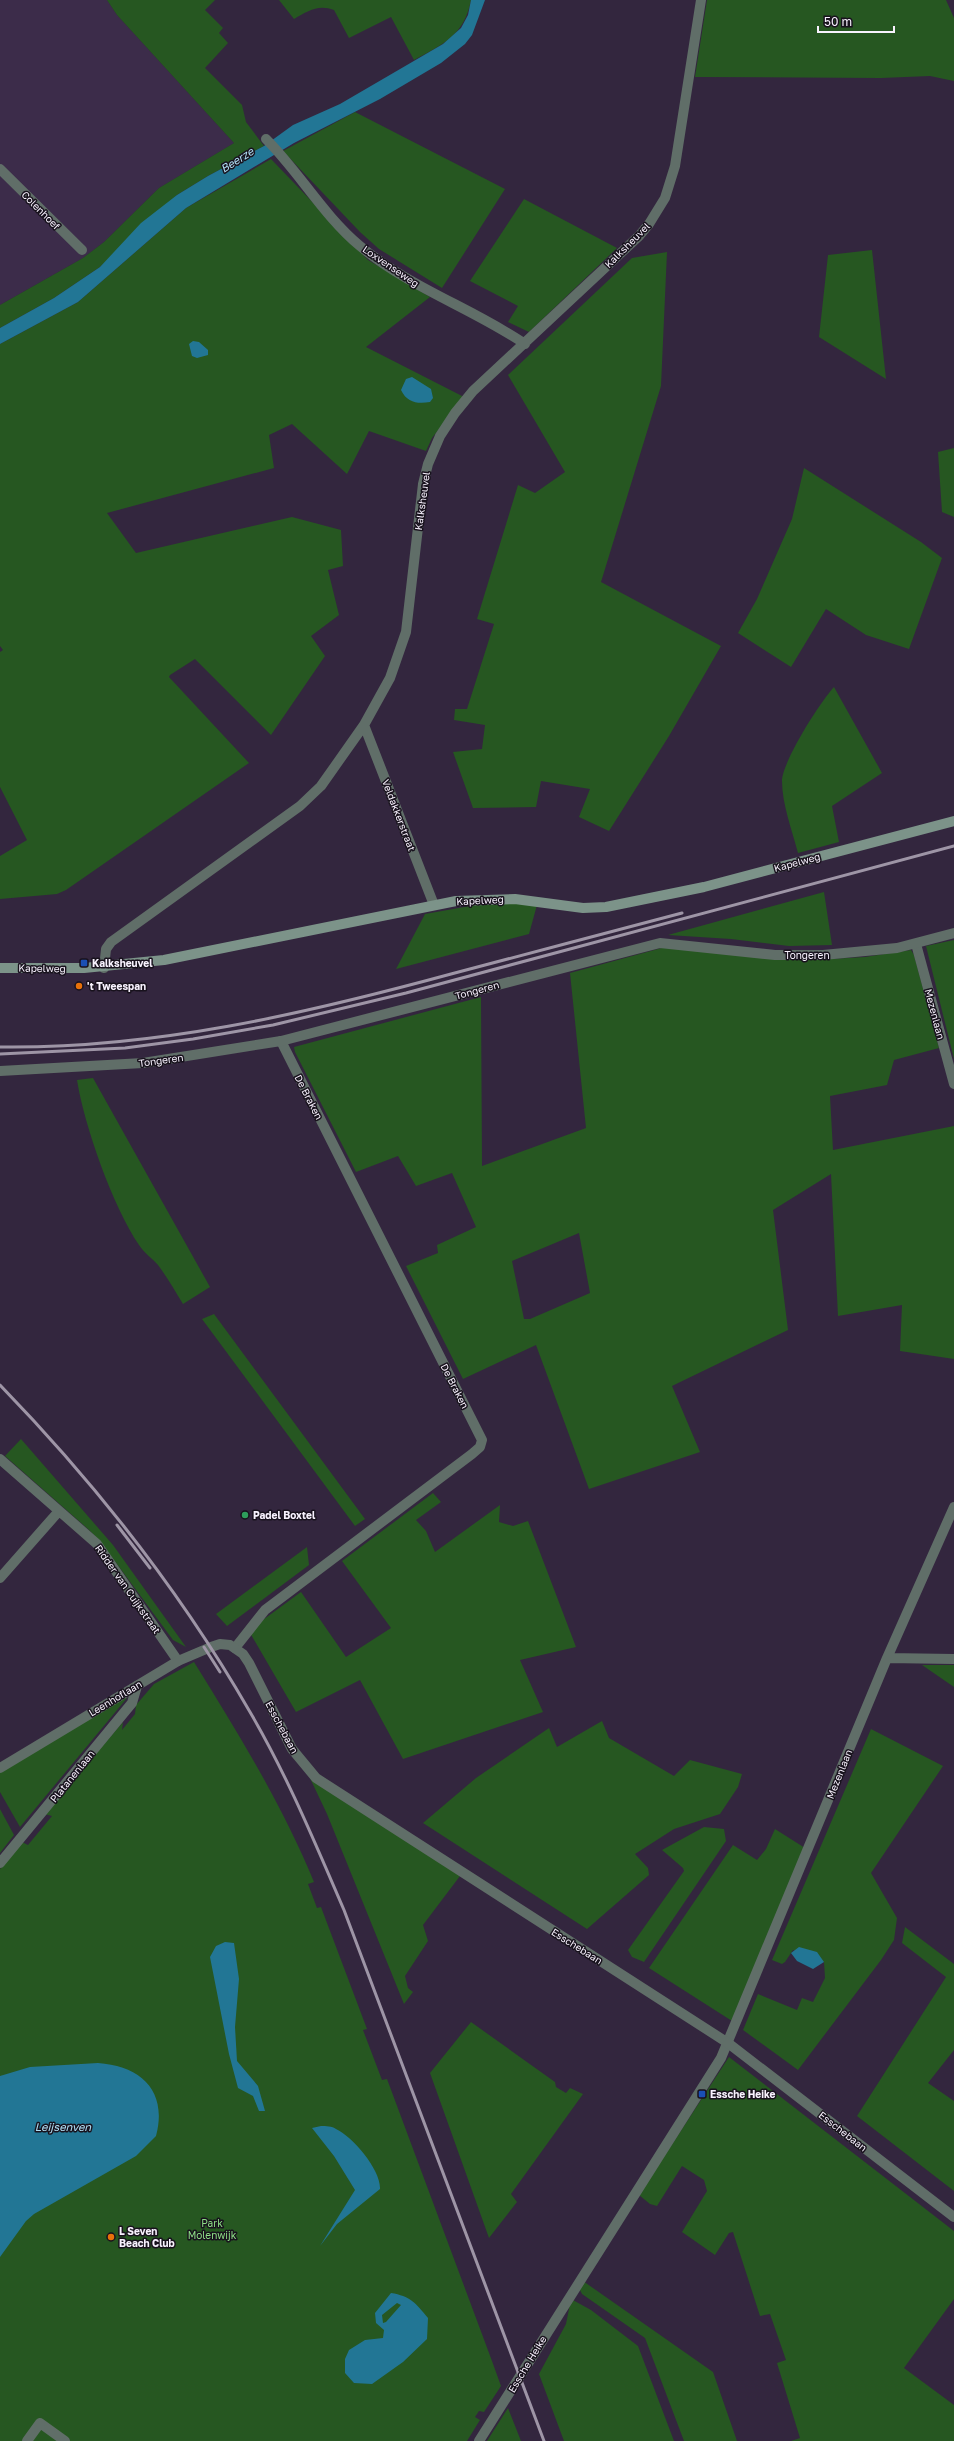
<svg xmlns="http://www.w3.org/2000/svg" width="954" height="2441" viewBox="0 0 954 2441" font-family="'Golos Text',sans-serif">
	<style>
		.built { fill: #3c2c4a }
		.green { fill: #265721; fill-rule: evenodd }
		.water { fill: #227695; fill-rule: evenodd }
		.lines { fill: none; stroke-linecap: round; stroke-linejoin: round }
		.minor { stroke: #606e68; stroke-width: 10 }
		.tertiary { stroke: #606e68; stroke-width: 10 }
		.secondary { stroke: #7c9389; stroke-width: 10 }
		.rail { stroke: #9e95a6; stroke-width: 3 }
		.transit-dot { fill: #1a4fb4; stroke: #18121d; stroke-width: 1.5 }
		.food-dot { fill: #e8710a; stroke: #18121d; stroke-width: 1.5 }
		.leisure-dot { fill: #2e9e5b; stroke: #18121d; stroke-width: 1.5 }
		.labels { text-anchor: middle; stroke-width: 3; stroke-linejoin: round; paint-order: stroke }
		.street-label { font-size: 10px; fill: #f8f2fe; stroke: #18121d }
		.poi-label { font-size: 10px; font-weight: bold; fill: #f8f2fe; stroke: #18121d; text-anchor: start }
		.park-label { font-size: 10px; fill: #8ede86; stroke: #18121d }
		.water-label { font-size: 11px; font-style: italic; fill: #b2e1f7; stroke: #18121d }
	</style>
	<rect width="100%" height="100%" fill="#33263e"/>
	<!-- built -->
	<path class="built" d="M0,0H107L117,15L234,143L159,188L104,242L83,258L0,305Z"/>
	<!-- green -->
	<path class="green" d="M107,0H215L205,10L223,28L219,33L228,43L205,68L242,105L246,122L264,146L208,176L177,195L100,267L54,298L0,328V305L83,258L104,242L159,188L234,143L117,15Z
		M279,0H471C464,35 444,44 414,60L391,17L349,38L334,10C318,4 308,11 294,19Z
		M707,0H946L954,18V81L930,76L881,78L695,77Z
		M355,112L505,189L442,288L379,249L360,232L283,151Z
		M271,159L368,260L430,297L366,347L464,397L432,438L426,451L369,431L347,474L292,424L269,435L274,468L107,513L136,553L292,517L341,530L343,566L328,570L339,615L311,636L325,656L271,735L195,659L170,675L169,677L249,763L66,890L57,894L0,899V856L27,840L0,787V652L3,650L0,646V344L78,302L186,208Z
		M524,199L617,248L529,332L508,322L518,306L470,281Z
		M872,250L886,379L819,337L828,255Z
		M667,252L661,386L601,582L721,646L669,736L609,831L579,817L590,789L541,781L536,807L473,808L453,752L482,749L485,725L454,720L455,709H467L494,624L477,619L518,485L535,493L565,472L508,375L632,258Z
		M954,448V517L942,512L938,452Z
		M804,468L921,542L942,558L909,649L866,635L826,609L791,667L738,633L757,599L792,519Z
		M834,687L882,773L832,806L839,842L798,853C792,830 782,804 782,781C782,762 820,702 834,687Z
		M824,892L832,945L789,946L731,939L668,935Z
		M509,902L537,905L529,934L396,969L425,914L487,903Z
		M954,940V1059L926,946Z
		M669,946L814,960L865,957L911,950L914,955L939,1048L894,1060L887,1085L830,1096L833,1150L954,1126V1359L900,1351L902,1305L838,1316L831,1174L773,1210L788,1330L672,1386L700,1452L589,1489L536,1345L463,1379L406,1266L438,1253L437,1245L476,1227L452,1173L416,1186L398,1156L356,1172L295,1052L294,1047L481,997L482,1166L586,1128L570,973ZM579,1233L590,1293L530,1319H524L512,1261Z
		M93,1078L210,1287L183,1304C175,1291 167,1277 158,1265C152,1258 144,1253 139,1245C113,1207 84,1125 77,1080Z
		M214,1314L365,1519L355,1526L202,1319Z
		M21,1439L113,1545L186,1647L173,1640L100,1541L88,1529L5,1456Z
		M433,1493L441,1502L416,1520L426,1531L435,1552L500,1505L499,1522L513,1526L528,1521L576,1647L520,1660L543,1712L403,1759L360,1680L296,1712L250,1633L252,1628L301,1592L346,1657L391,1628L342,1561Z
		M307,1547L309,1565L227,1626L216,1614Z
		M194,1662C238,1733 282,1804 314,1882L308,1884L317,1908L321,1907L367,2029L363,2030L382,2080L387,2079L492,2361L501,2386L484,2412L479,2411L475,2417L480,2420L467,2441H0V1869L22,1842L28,1845L52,1816L44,1814L123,1722L122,1730L135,1714L136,1705L154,1684Z
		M922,1665H954V1687Z
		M125,1698H127L20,1827L0,1792V1772Z
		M602,1721L609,1738L674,1776L690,1760L742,1774L738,1787L720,1814L674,1829L635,1854L648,1868L649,1875L587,1929L423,1823L476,1778L549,1728L557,1747Z
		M871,1729L943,1766L871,1873L897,1918L894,1940L881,1960L798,2070L743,2030L758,1994L797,2010L802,1998L813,2002L825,1978L824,1962L793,1950L785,1962L782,1964L772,1960Z
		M309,1776L460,1876L423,1925L428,1941L405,1976L408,1988L413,1992L404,2004L327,1814Z
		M0,1809L14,1835L0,1853Z
		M704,1827L724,1829L726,1841L644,1962L632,1957L628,1950L684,1871L683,1868L662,1850Z
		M775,1829L805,1848L732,2021L649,1968L733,1845L757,1860L766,1849Z
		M905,1927L954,1964V2050L928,2083L954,2101V2191L857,2116L946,1977L902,1943Z
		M471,2022L555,2082L556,2087L566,2093L570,2088L583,2094L511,2194L517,2202L489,2238L430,2073Z
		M729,2057L954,2231V2299L904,2368L954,2405V2441H791L800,2438L777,2363L786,2360L770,2314L760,2316L733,2232L729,2233L715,2255L682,2232L707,2191L704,2180L682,2166L657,2206L650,2204L639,2195Z
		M583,2281L713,2372L737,2441H684L645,2338L582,2294L579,2288Z
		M571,2299L591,2310L638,2346L674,2441H564L539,2374L566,2324Z
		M508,2408L521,2441H487Z"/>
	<!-- water -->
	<path class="water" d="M471,0H485L472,35L465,44L441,63L380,99L294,143L186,208L78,302L0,344V328L54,298L100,267L141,223L177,195L208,176L264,146L293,125L340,104L443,44L461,28L468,15Z
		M193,341L199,342L208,350V355L197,358L192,356L189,344Z
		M412,377L431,389L433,398L430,402C418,404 407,403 401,390L406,379Z
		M225,1942L234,1943L239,1979L235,2027L237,2061L258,2086L265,2111H259L253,2096L238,2088L229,2054L210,1957L216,1946Z
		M799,1947L817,1952L824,1962L813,1969L797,1961L791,1953Z
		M98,2063C141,2066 168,2091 156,2136L136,2156L34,2214L26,2221L0,2257V2076L30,2067Z
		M321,2126C326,2126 332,2126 336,2129C353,2137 381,2170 380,2189L337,2224L320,2246L355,2190L334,2156L312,2128Z
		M391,2293C410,2296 416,2303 428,2318L427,2339L403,2362L372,2384L354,2383L345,2373V2359L349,2350L365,2340L383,2338L384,2330L376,2323L375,2313ZM397,2303L401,2305L386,2322L383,2323L382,2315Z"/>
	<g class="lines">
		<!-- minor -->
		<path class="minor" d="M266,139C300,173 323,215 360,246C410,288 472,308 525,344
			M0,169L82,250
			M364,725L434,905
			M916,944L954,1084
			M104,968L106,949L111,942L300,806L321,786L364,725L390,678L406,632L423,484L428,464L440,436L455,413L473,391L639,236L649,224L665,198L675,166L701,0
			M0,1459L97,1544L178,1661
			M0,1578L59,1511
			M235,1648L265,1610L472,1454L480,1447L482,1440L281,1041
			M887,1658L954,1659
			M0,1863L132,1703L137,1686
			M27,2441L40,2423L65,2441
			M479,2441L721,2058L887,1658L954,1507"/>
		<!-- tertiary -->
		<path class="tertiary" d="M0,1071L143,1063L281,1041L660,943L775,955H823L897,948L954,933
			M0,1768L178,1661L211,1647L220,1644L230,1645L243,1654L249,1663L292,1749L316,1778L728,2043L954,2217"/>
		<!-- secondary -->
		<path class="secondary" d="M0,968H84L164,960L456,901L515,899L583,908L606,907L704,887L954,821"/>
		<!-- rail -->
		<path class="rail" d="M0,1047C154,1049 304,1014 451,974C528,954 605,933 682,913
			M0,1054L125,1048L193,1039L273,1025L406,993L954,846
			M0,1385C96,1484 181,1592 250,1712C287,1775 315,1843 344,1910L544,2441
			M117,1525L150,1568
			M204,1647L220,1672"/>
	</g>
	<!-- markers -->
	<g class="transit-dot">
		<rect x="80" y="959" width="8" height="8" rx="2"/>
		<rect x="698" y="2090" width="8" height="8" rx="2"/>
	</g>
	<g class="food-dot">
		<circle cx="79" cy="986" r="4"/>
		<circle cx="111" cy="2237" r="4"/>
	</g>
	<circle class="leisure-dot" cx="245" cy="1515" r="4"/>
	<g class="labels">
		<!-- street labels -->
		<g class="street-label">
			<text transform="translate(41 210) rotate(45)" y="4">Colenhoef</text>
			<text transform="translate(627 245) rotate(-45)" y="4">Kalksheuvel</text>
			<text transform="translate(391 266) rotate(34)" y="4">Loxvenseweg</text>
			<text transform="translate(422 501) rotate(-82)" y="4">Kalksheuvel</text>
			<text transform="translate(399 815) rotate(69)" y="4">Veldakkerstraat</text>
			<text transform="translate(797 862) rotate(-15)" y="4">Kapelweg</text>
			<text transform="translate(480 900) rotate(-3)" y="4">Kapelweg</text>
			<text x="807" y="959">Tongeren</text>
			<text transform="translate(42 968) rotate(1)" y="4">Kapelweg</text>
			<text transform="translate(477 990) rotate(-15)" y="4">Tongeren</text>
			<text transform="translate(935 1014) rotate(75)" y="4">Mezenlaan</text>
			<text transform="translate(161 1060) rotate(-8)" y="4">Tongeren</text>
			<text transform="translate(309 1097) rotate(63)" y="4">De Braken</text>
			<text transform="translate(455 1386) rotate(63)" y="4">De Braken</text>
			<text transform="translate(128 1589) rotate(55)" y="4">Ridder van Cuijkstraat</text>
			<text transform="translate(115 1698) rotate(-31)" y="4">Leenhoflaan</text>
			<text transform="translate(282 1727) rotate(62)" y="4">Esschebaan</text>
			<text transform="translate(839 1774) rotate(-68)" y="4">Mezenlaan</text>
			<text transform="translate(72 1776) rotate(-51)" y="4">Platanenlaan</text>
			<text transform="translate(577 1946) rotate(32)" y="4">Esschebaan</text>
			<text transform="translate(843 2131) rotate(38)" y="4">Esschebaan</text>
			<text transform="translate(527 2364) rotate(-59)" y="4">Essche Heike</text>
		</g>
		<!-- poi labels -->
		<g class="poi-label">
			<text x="92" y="967">Kalksheuvel</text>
			<text x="87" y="990">'t Tweespan</text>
			<text x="253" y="1519">Padel Boxtel</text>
			<text x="710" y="2098">Essche Heike</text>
			<text x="119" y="2235">L Seven<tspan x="119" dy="12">Beach Club</tspan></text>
		</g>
		<!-- park labels -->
		<g class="park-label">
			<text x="212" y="2227">Park<tspan x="212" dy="12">Molenwijk</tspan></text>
		</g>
		<!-- water labels -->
		<g class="water-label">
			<text transform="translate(237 160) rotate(-32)" y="4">Beerze</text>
			<text x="63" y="2131">Leijsenven</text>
		</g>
	</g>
	<!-- scale -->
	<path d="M818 26v6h76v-6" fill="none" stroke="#f8f2fe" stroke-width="2"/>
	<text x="824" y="26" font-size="12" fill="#f8f2fe" stroke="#18121d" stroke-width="3" paint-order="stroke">50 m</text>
</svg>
